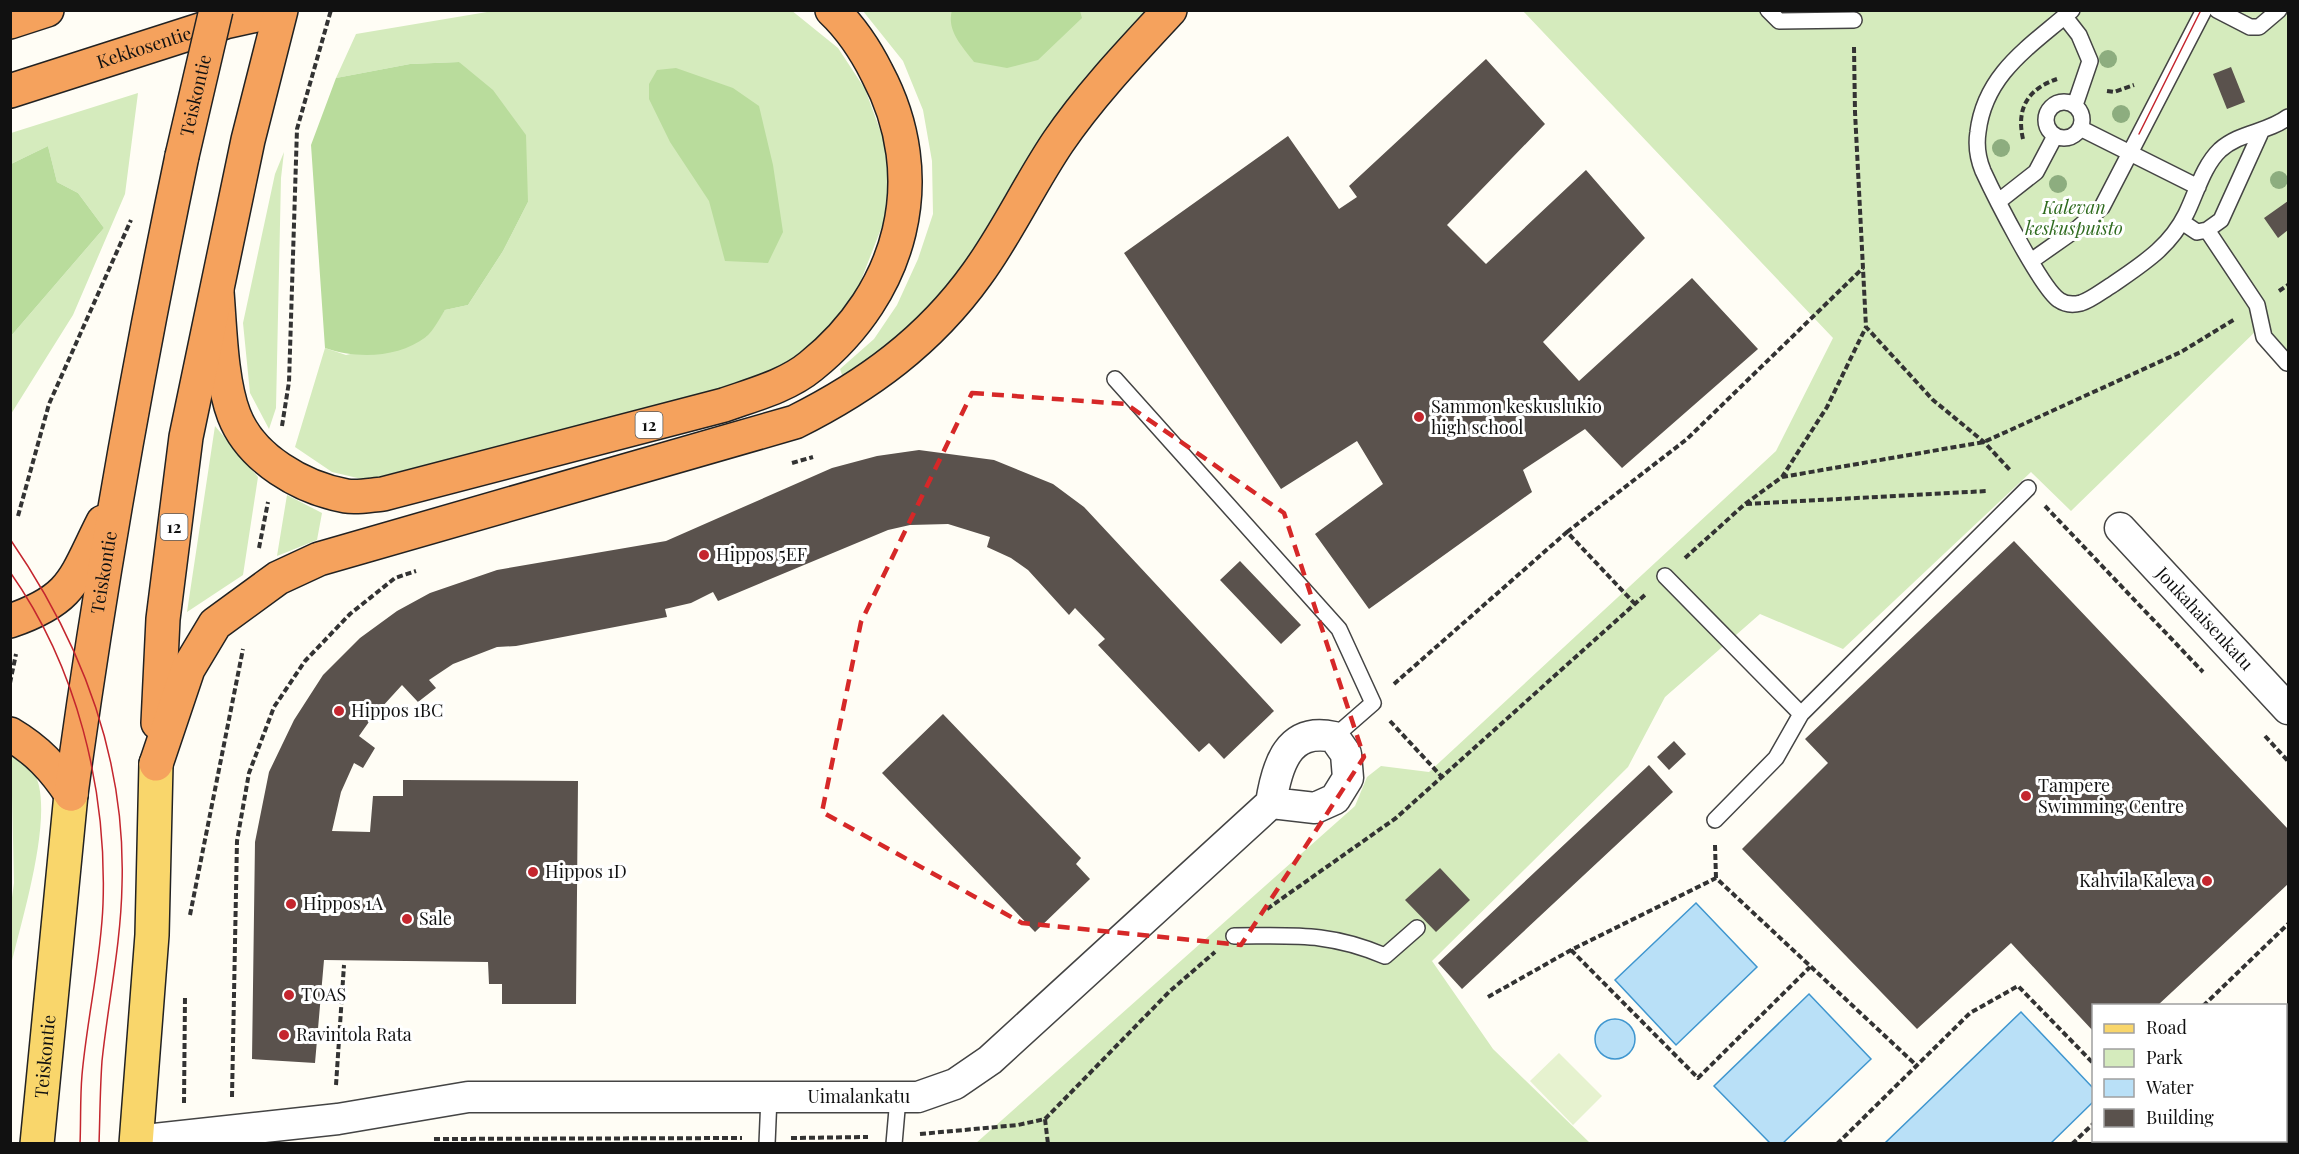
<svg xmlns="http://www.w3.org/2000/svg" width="2299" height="1154" viewBox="0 0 2299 1154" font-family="'Playfair Display',serif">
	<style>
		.green { fill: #d5ebbd }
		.forest { fill: #b9dc9c }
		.pitch { fill: #e6f2cf }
		.water { fill: #b9e0f7; stroke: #3f96cf; stroke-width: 1.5 }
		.building { fill: #5a524d }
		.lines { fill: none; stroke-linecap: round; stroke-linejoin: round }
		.lane-casing { stroke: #444; stroke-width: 18 }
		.street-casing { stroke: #444; stroke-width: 33 }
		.primary-casing { stroke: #222; stroke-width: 36 }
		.highway-casing { stroke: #222; stroke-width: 36 }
		.path { stroke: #333; stroke-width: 4; stroke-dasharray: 6 3; stroke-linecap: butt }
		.lane { stroke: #fff; stroke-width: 15 }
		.street { stroke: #fff; stroke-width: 30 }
		.primary { stroke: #f9d66b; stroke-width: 33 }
		.highway { stroke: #f5a25d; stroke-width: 33 }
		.tram { stroke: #c4262e; stroke-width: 1.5 }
		.highway-bridge-casing { stroke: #222; stroke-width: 36; stroke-linecap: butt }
		.highway-bridge { stroke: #f5a25d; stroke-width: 33 }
		.tree { fill: #8dad7f }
		.marked { fill: none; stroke: #d62828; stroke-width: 4.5; stroke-dasharray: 12 8; stroke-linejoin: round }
		.poi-dot { fill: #c4262e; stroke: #fff; stroke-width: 2 }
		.labels { text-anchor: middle; stroke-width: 6; stroke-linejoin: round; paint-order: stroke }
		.shield { fill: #fff; stroke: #585858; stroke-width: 1.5 }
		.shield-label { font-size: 16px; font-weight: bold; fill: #111 }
		.street-label { font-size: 18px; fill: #111; stroke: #fff }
		.park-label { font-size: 18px; font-style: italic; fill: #2f6b1f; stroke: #fff }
		.poi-label { font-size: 18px; fill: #111; stroke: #fff; text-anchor: start }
	</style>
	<rect width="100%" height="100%" fill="#fffdf5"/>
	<!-- green -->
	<path class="green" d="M791,10L838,48L865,89L891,160L884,221L853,301L810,346L782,365L730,387L366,480L332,472L295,447L325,348L346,355L426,337L445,310L468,305L503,251L528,202L459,62L410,64L336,78L356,34L493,11Z
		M863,11H1146L1086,76L1034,147L954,282L914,327L845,384L840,369L874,339L897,305L918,259L933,214L932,161L923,110L903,61Z
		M1523,11H2288V355L2260,327L2071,511L2031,472L1843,649L1760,614L1665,697L1628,767L1432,961L1493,1049L1590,1143L975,1144L1355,806L1367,777L1381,766L1429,772L1776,451L1833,338Z
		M138,93L125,194L73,315L11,414V336L104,228L78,193L57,182L48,146L11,164V133Z
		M284,152L281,178L276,408L269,429L250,393L243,323L275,174Z
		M215,426L258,477L243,575L187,612Z
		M287,495L322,513L317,540L277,556Z
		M11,751C23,760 36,770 39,786C49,831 22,919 11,965L10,912L14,883Z
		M2101,1140H2238V1141L2235,1144L2098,1143Z"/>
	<!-- forest -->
	<path class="forest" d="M952,10L1080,11L1082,18L1038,60L1007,68L974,62C963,47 946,31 952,10Z
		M459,62L493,90L526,135L528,202L503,251L468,305L445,310C440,318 433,331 426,337C398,358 357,359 325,348L311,145L336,78L410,64Z
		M676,68L733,88L759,106L773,165L783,232L768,263L725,261L709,201L670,142L649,99V84L657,70Z
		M48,146L57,182L78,193L104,228L11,336V164Z"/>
	<!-- pitch -->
	<path class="pitch" d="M1559,1053L1602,1096L1573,1125L1530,1081Z"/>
	<!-- water -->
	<path class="water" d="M1696,903L1757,967L1676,1045L1615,980Z
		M1809,994L1871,1059L1783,1143H1770L1714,1086Z
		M2021,1012L2093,1088V1102L2051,1143H1885Z
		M1595 1039a20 20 0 1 1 40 0a20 20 0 1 1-40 0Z"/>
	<!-- building -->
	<path class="building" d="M1486,59L1545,124L1447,225L1486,264L1586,170L1645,238L1543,342L1579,381L1692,278L1758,349L1622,468L1585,429L1523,470L1532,492L1369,609L1315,534L1383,484L1357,441L1281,489L1124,253L1288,136L1339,209L1357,197L1349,186Z
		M2231,67L2245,102L2227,109L2213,74Z
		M2288,201V230L2278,238L2264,218Z
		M919,450L994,460L1053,484L1084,507L1274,711L1224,759L1209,743L1199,752L1098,645L1105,639L1075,608L1069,615L1028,570L1011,558L987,547L990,537L948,524L910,525L888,530L718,601L713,592L691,603L665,609L667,617L516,646L497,647L453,664L429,680L436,688L418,702L402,685L371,719L359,736L375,748L363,768L354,763L341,792L332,831L370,832L373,796H403V780L578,781L576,1004H502V984H489L488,962L324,960L315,1063L252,1059L255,842L269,772L294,720L323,675L360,638L397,611L430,593L497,570L666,541L832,468L877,456Z
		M2014,541L2288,829V884L2158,1005H2094V1032L2011,943L1917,1029L1742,849L1828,763L1805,739Z
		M1240,561L1301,625L1281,644L1220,580Z
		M943,714L1081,858L1076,864L1090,879L1035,932L882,773Z
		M1674,741L1686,754L1669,770L1657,757Z
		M1649,765L1673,792L1462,989L1438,963Z
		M1440,868L1470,900L1436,932L1405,900Z"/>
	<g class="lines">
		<!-- lane casing -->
		<g class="lane-casing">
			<path id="lane" d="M1768,10L1779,21L1854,20
				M2072,10C2031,46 1985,73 1978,132C1976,145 1978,159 1983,171C1994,195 2041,288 2059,300C2066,305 2073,305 2081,303C2091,300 2102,291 2112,285C2142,264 2169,248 2186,214C2196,194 2203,166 2220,150C2240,132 2267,133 2288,117
				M2217,10L2250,27H2259L2279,10
				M2065,17L2079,35L2090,61L2075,105
				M2046 120a18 18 0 1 1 36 0a18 18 0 1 1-36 0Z
				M2080,128L2198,187
				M1999,201L2036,172L2055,136
				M2182,222L2197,232L2207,230L2221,220L2261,132
				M2207,230L2257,305L2264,337L2287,363
				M2031,261L2078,228L2102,207L2204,10
				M1115,379L1339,629L1373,703L1334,737
				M1665,576L1801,714
				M1715,820L1776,758L1801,714L2028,488
				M1234,936C1294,936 1329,932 1385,956L1417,928
				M2286,1125L2288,1122
				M767,1144L769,1097
				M894,1144L898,1098"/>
		</g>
		<!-- street casing -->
		<g class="street-casing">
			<g id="street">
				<path id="s1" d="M2120,528L2288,709"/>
				<path id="s2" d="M136,1141L338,1119L468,1097H918L955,1084L990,1060L1271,803C1277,765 1288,727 1334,737L1346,754L1348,778L1335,799L1315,808L1271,803"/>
			</g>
		</g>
		<!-- primary casing -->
		<g class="primary-casing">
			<g id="primary">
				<path id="s3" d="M37,1144L71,794"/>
				<path d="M136,1144L152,935L156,764"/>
			</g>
		</g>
		<!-- highway casing -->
		<g class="highway-casing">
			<g id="highway">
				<path d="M10,22L47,10"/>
				<path id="s4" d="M10,91L225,22L279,10"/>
				<path d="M217,292C220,329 221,381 234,415C251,459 302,488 346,496C357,498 371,495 383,494L724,405C752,395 787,386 811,366C902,293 933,178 877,73C865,49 852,29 832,10"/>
				<path d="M10,621C74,599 74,579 103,522"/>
				<path d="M158,723L163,619L186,437L248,140L281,10"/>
				<path d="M10,734C37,750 54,768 71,794"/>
				<path d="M156,764L188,669L215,624L278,578L319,559L795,422C867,386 929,341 977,274C1007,233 1029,185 1058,142C1090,95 1131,52 1170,10"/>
				<path id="s5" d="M71,794C100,580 138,367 182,156"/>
			</g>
		</g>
		<!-- path -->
		<path class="path" d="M1854,47L1855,112L1866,327L1933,400L1984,442L2010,470
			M2107,91L2114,92L2134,85
			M2023,139C2016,108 2028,89 2057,79
			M2279,291L2288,285
			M282,426L289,382L297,129L331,10
			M792,463L813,457
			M1782,477L1984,442L2181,352L2235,319
			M1746,504L1987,491
			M2045,506L2203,672
			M18,516L49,404L131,220
			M1567,532L1687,439L1863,268
			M259,548L268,502
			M1685,558L1745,504L1782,477L1827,407L1866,327
			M10,683L16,654
			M1394,684L1567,532L1635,604
			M1390,721L1442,777
			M2265,736L2288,761
			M1715,845L1716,878
			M1267,909L1396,818L1646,594
			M190,915L243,649
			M1571,950L1698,1078L1810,967
			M1488,997L1571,950L1716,878L1915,1064
			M2203,1006L2288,924
			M336,1085L344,965
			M232,1097L237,841L249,773L274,707L305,661L350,614L395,578L416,571
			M184,1103L185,997
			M1045,1119L1048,1144
			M920,1134L1018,1125L1045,1119L1170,991L1215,952
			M791,1138L868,1137
			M434,1139L742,1138
			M1837,1144L1970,1013L2018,986L2094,1064
			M2072,1144L2094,1123"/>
		<!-- lane -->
		<use href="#lane" class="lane"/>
		<!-- street -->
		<use href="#street" class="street"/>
		<!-- primary -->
		<use href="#primary" class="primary"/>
		<!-- highway -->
		<use href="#highway" class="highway"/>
		<!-- tram -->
		<path class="tram" d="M2139,134L2201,10
			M10,539C81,642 126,758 122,885C121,944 108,1003 102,1061C100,1089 100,1116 99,1144
			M10,572C77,667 107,788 103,904C101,961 87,1018 82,1075C80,1098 81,1121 80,1144"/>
		<!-- highway-bridge casing -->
		<g class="highway-bridge-casing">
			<g id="highway-bridge">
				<path id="s6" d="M182,156L216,10"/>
			</g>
		</g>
		<!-- highway-bridge -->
		<use href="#highway-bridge" class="highway-bridge"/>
	</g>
	<!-- trees -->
	<g class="tree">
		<circle cx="2108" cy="59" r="9"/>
		<circle cx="2121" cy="114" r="9"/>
		<circle cx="2001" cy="148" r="9"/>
		<circle cx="2279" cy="180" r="9"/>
		<circle cx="2058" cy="184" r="9"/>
	</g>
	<!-- marked area -->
	<path class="marked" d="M972,393L1126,404L1284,513L1364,757L1241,945L1022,923L822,812L861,622Z"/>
	<!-- markers -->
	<g class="poi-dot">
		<circle cx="1419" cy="417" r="6"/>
		<circle cx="704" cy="555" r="6"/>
		<circle cx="339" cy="711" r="6"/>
		<circle cx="2026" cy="796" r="6"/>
		<circle cx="533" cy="872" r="6"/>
		<circle cx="2207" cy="881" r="6"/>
		<circle cx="291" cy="904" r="6"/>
		<circle cx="407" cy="919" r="6"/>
		<circle cx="289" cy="995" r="6"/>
		<circle cx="284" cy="1035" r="6"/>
	</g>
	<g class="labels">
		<!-- shield labels -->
		<g class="shield">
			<rect x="635.5" y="412" width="27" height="26" rx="4.5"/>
			<rect x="160.5" y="514" width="27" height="26" rx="4.5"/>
		</g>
		<g class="shield-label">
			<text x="649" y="431">12</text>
			<text x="174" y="533">12</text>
		</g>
		<!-- street labels -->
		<g class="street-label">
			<text dy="6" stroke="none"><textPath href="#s4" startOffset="141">Kekkosentie</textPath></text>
			<text dy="6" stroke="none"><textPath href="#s6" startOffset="62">Teiskontie</textPath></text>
			<text dy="6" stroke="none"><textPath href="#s5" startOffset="224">Teiskontie</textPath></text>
			<text dy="6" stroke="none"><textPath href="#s1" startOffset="124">Joukahaisenkatu</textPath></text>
			<text dy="6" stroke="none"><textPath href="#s3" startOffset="88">Teiskontie</textPath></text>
			<text dy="6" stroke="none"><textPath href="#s2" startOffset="726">Uimalankatu</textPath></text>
		</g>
		<!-- park labels -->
		<g class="park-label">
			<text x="2074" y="214">Kalevan<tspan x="2074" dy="21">keskuspuisto</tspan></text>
		</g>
		<!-- poi labels -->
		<g class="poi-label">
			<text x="1431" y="413">Sammon keskuslukio<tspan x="1431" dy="21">high school</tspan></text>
			<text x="716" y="561">Hippos 5EF</text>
			<text x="351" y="717">Hippos 1BC</text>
			<text x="2038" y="792">Tampere<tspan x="2038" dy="21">Swimming Centre</tspan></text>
			<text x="545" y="878">Hippos 1D</text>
			<text x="2195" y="887" text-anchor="end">Kahvila Kaleva</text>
			<text x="303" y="910">Hippos 1A</text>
			<text x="419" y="925">Sale</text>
			<text x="301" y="1001">TOAS</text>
			<text x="296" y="1041">Ravintola Rata</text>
		</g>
	</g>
	<!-- border -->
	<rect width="2299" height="1154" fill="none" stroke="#111111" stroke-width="24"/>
	<!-- legend -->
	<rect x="2092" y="1004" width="195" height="138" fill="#ffffff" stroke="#a0a0a0" stroke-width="1.5"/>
	<rect x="2104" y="1024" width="30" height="9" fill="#f9d66b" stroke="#a0a0a0" stroke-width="1.5"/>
	<text x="2146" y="1034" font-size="18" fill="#111111">Road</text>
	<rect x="2104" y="1049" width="30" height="18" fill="#d5ebbd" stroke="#a0a0a0" stroke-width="1.5"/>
	<text x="2146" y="1064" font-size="18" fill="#111111">Park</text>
	<rect x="2104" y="1079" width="30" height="18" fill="#b9e0f7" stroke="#a0a0a0" stroke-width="1.5"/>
	<text x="2146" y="1094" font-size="18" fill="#111111">Water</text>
	<rect x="2104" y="1109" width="30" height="18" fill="#5a524d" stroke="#a0a0a0" stroke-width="1.5"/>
	<text x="2146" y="1124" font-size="18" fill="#111111">Building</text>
</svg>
